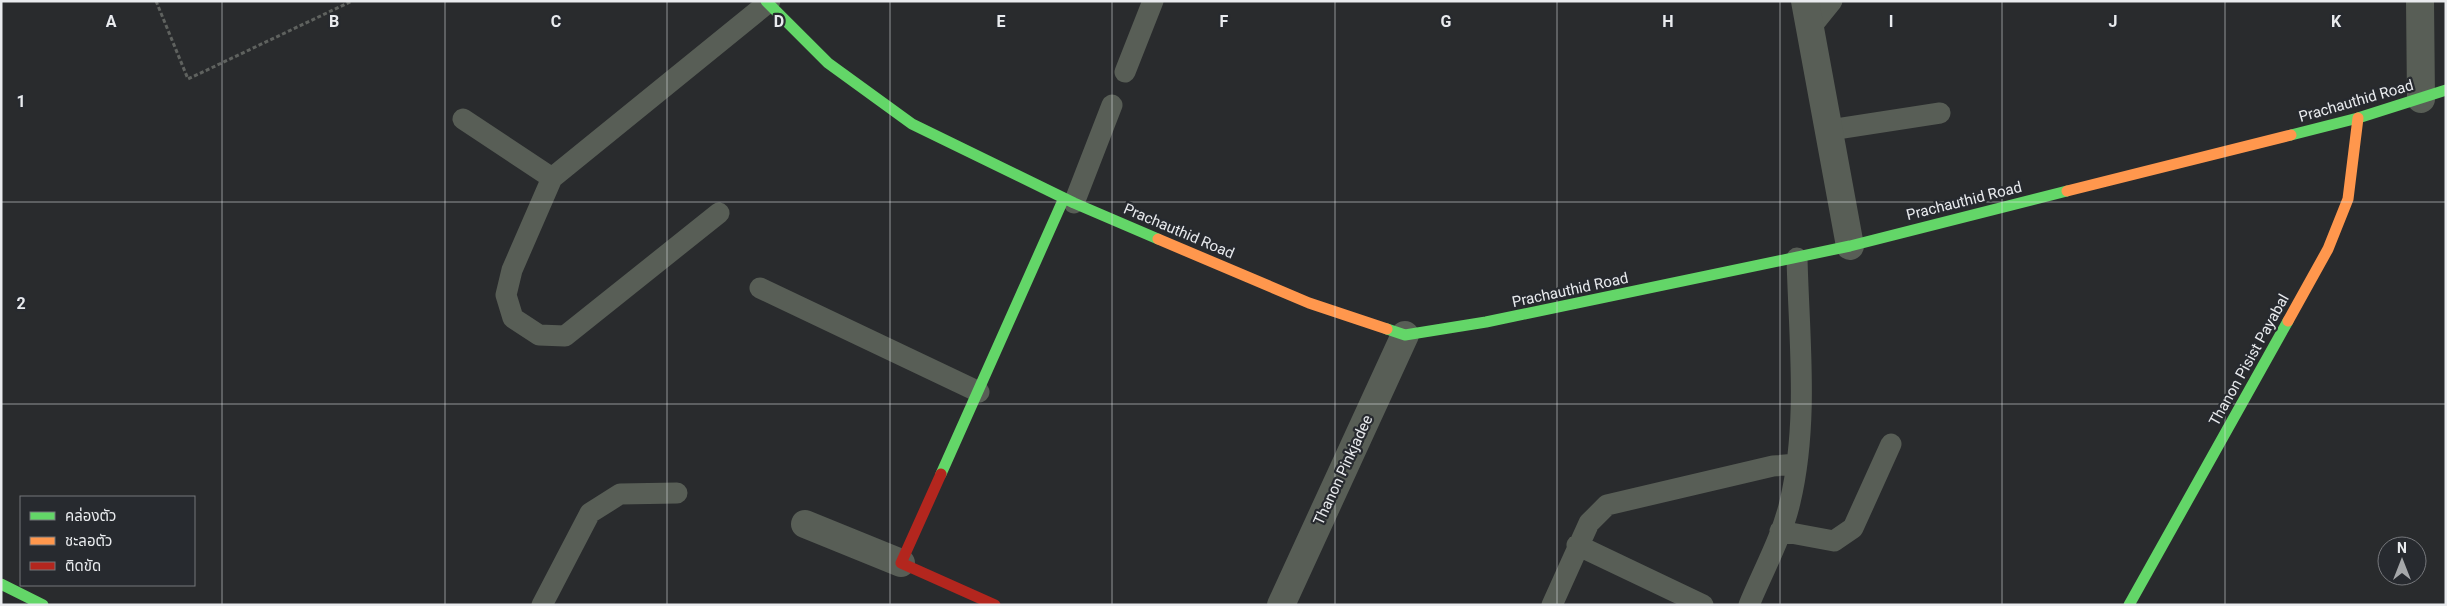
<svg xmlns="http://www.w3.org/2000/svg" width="2447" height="606" viewBox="0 0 2447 606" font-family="Roboto,'Noto Sans Thai',sans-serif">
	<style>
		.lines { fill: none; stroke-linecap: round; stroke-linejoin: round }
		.path { stroke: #5f625f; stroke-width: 3; stroke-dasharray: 4 2.5; stroke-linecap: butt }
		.lane { stroke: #585e56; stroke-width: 21 }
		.street { stroke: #585e56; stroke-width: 28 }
		.fast { stroke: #63d668; stroke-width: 11 }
		.slow { stroke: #ff974d; stroke-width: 11 }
		.jam { stroke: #b3261e; stroke-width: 11 }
		.grid { fill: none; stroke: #e9ebee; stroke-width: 1; stroke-opacity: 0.55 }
		.labels { text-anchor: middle; stroke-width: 4.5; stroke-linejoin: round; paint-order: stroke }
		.street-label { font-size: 15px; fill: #e9ebee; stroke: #272a2f }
		.grid-label { font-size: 16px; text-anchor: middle; font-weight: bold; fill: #e9ebee; stroke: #272a2f; stroke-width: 4.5; stroke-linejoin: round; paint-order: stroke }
	</style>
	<rect width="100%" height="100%" fill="#292b2d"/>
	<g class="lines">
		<!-- path -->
		<path class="path" d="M156,1L188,79L352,1"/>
		<!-- lane -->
		<path class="lane" d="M1811,27L1832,1
			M1125,72L1153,1
			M463,119L552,178
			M1830,130L1940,113
			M1074,203L1112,105
			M719,213L565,336L539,335L513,318L506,295L512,270L552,178L770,1
			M760,288L979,392
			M1780,531L1834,541L1853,528L1891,444
			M1577,545L1703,605
			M542,605L590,513L620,494L677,493
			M1552,605L1589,523L1607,505L1773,466L1797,464
			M1749,605C1763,571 1782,537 1790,502C1809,422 1799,338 1797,258"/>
		<!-- street -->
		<path class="street" d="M1805,1L1850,246
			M2420,1L2421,99
			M805,524L901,563
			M1281,605L1405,335"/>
		<!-- fast -->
		<path class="fast" d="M766,1L828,63L912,124L1074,203L1158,239
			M2291,135L2358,118L2446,90
			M1387,329L1405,335L1486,322L1850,246L2067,191
			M941,474L1064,198
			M1,584L43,605
			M2129,605L2288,321"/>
		<!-- slow -->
		<path class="slow" d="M2067,191L2291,135
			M1158,239L1309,303L1387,329
			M2288,321L2328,249L2348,199L2358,118"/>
		<!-- jam -->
		<path class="jam" d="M941,474L901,563L995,605"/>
	</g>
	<!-- grid -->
	<path class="grid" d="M222,1V605M445,1V605M667,1V605M890,1V605M1112,1V605M1335,1V605M1557,1V605M1780,1V605M2002,1V605M2225,1V605M1,202H2446M1,404H2446"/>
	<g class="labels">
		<!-- street labels -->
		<g class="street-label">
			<text transform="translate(2356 101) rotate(-16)" y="5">Prachauthid Road</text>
			<text transform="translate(1964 201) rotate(-14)" y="5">Prachauthid Road</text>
			<text transform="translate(1179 231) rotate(23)" y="5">Prachauthid Road</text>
			<text transform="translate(1570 290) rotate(-12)" y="5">Prachauthid Road</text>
			<text transform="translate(2249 360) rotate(-61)" y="5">Thanon Pisist Payabal</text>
			<text transform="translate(1343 470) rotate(-65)" y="5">Thanon Pinkjadee</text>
		</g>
	</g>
	<g class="grid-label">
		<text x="111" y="27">A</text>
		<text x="334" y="27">B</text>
		<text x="556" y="27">C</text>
		<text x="779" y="27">D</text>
		<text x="1001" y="27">E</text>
		<text x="1224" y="27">F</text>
		<text x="1446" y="27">G</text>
		<text x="1668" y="27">H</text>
		<text x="1891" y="27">I</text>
		<text x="2113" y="27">J</text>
		<text x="2336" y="27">K</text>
		<text x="21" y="107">1</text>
		<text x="21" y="309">2</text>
	</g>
	<!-- border -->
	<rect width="2447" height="606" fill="none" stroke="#e9ebee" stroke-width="5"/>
	<!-- legend -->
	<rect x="20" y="496" width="175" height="90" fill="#272a2f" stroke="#75777b"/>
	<rect x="30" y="512" width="25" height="8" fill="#63d668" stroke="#75777b"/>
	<text x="65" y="521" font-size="15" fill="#e9ebee">คล่องตัว</text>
	<rect x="30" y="537" width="25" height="8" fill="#ff974d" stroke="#75777b"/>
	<text x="65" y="546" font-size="15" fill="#e9ebee">ชะลอตัว</text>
	<rect x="30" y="562" width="25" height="8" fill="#b3261e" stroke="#75777b"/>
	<text x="65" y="571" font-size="15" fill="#e9ebee">ติดขัด</text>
	<!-- north arrow -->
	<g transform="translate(2402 561)"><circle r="24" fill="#272a2f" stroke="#75777b"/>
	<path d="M0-4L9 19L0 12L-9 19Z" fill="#a6a8aa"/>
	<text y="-8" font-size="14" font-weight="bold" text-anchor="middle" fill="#e9ebee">N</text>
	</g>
</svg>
